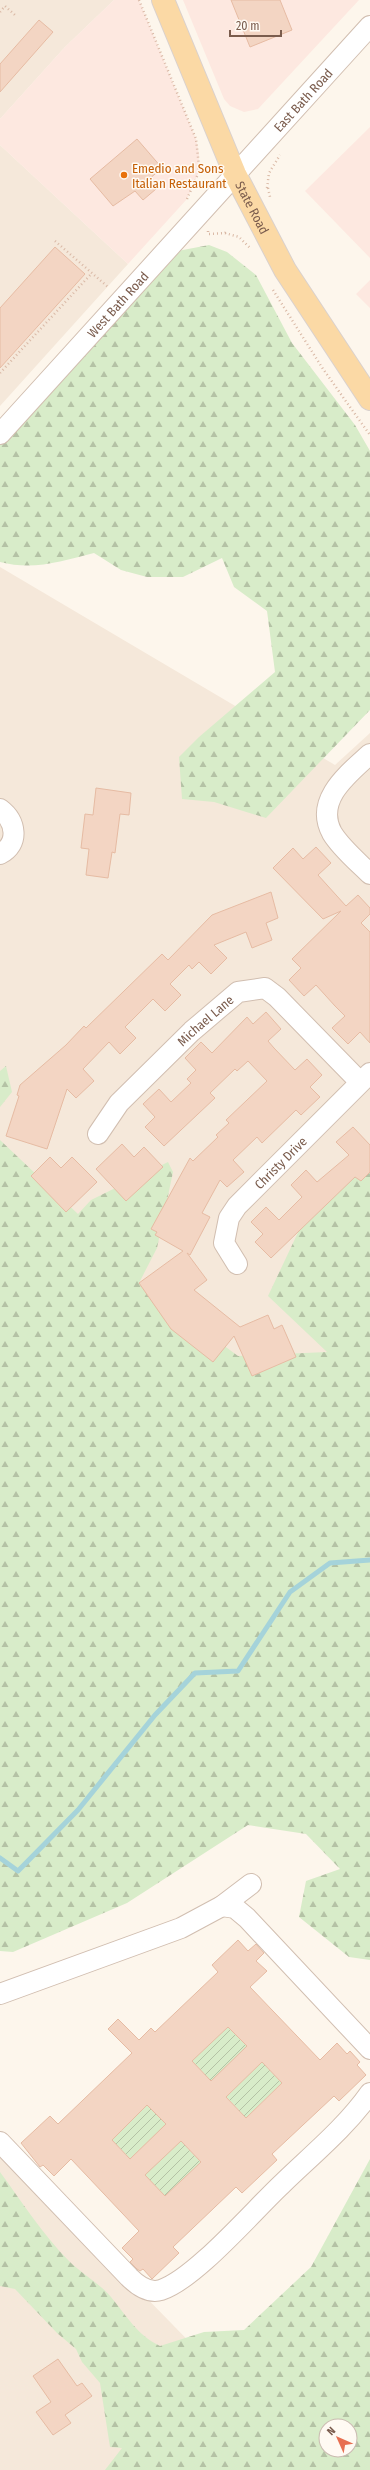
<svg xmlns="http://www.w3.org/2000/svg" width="370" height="2470" viewBox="0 0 370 2470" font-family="'Fira Sans Condensed',sans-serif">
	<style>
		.residential { fill: #f5e8da }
		.commercial { fill: #fde8e0 }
		.forest { fill: url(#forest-firs); fill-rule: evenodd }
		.garden { fill: url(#garden-furrows) }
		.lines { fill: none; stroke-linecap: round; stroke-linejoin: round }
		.stream { stroke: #a5d3da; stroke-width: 5 }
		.building { fill: #f3d5c3; stroke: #e6bba3; fill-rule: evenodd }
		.minor-casing { stroke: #d1beb0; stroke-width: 22 }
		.major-casing { stroke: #dad1cd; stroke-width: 24 }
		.path { stroke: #d9b8a5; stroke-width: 2.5; stroke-dasharray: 1 3; stroke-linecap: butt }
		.minor { stroke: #fff; stroke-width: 20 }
		.major { stroke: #fbd9a5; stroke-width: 22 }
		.food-dot { fill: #e8710a; stroke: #fffaf3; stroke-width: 1.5 }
		.labels { text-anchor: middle; stroke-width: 3; stroke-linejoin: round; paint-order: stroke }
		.street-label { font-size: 13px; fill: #7a5c4d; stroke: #fffaf3 }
		.food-label { font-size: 13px; fill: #c56008; stroke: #fffaf3; text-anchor: start }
	</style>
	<defs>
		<pattern id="forest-firs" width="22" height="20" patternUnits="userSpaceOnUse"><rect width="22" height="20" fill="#d8ecc9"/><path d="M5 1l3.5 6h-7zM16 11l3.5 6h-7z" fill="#b4c2a5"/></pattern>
		<pattern id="garden-furrows" width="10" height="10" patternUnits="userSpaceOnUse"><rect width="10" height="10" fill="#d8ecc9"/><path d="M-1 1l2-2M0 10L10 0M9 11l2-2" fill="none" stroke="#b4c2a5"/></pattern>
	</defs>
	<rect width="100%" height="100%" fill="#fdf6ec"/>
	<!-- residential -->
	<path class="residential" d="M0,0H114L65,47L0,119Z
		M0,145L128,264L0,406Z
		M0,567L335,765L370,733V1218L353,1345L254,1442L0,1189Z
		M0,2148L304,2459L293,2470H0Z"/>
	<!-- commercial -->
	<path class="commercial" d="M114,0H139L196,139L199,154L198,174L187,199L128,264L0,145V119L65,47Z
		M183,0H359L258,109L244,112L230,106L224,99Z
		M370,127V258L305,191Z
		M370,280V308L356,294Z"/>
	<!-- forest -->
	<path class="forest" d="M209,245L227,252L256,275L292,343L355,425L370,451V710L266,818L214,802L182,799L179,757L199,737L275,672L267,611L234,587L222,558L183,577H147L121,570L94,553C61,561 34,571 0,562V434L162,254Z
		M6,1066L12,1092L0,1107V1071Z
		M0,1140L78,1214L91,1200L168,1162L173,1172L157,1248L139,1283L238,1356L327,1352L268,1296L311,1205L370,1150V1960L349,1957L299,1917L306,1881L340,1869L306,1834L248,1825L127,1903L13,1952L0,1951Z
		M370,2159V2470H105L122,2448L110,2447L100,2383L82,2362L76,2349L57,2333L15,2289L0,2286V2172C22,2202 43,2235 69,2261C82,2274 99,2283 111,2297C126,2315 137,2335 160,2346L204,2332L244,2330L311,2267ZM326,2426H350V2450H326Z"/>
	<!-- garden -->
	<path class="garden" d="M225,2023L253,2052C231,2060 226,2064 214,2084L190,2059C206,2049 215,2039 225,2023Z
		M259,2059L282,2083L246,2118L220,2090Z
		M144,2102L169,2127L136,2165L108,2136Z
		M175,2135L201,2162L165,2196L142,2173Z"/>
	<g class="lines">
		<!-- stream -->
		<path class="stream" d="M0,1858L18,1871L78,1810L155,1715L195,1673L238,1671L290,1592L330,1563L370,1560"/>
	</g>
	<!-- building -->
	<path class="building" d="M231,0H280L292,30L250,47Z
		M39,20L53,32L0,92V64Z
		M137,139L162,168L148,180L156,189L143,200L135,191L113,206L90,179Z
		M55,247L85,274L0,368V308Z
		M96,788L131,793L129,815L120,814L115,853L112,852L108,878L86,875L89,849L81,848L85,814L93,815Z
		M316,847L331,863L318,875L327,885L346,906L358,895L370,908V914L361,923L370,932V1043L360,1032L348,1044L332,1028L345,1016L335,1006L316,985L304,996L289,980L301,968L292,959L341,911L323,919L273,868L293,848L303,859Z
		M271,892L278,918L266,923L272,940L252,948L246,932L214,945L227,958L211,974L199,962L192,969L189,965L170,984L181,995L165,1011L153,999L125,1027L136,1038L120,1054L109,1042L83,1069L94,1081L76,1098L67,1089L47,1149L6,1136L19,1096L17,1095L20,1085L66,1045L84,1026L86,1028L162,954L168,960L212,915Z
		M266,1012L281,1029L268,1041L274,1048L295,1070L307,1059L322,1075L310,1087L320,1097L301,1115L296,1110L262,1143L257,1137L233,1160L244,1172L227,1187L220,1180L202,1213L210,1217L190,1255L187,1253L207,1280L194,1290L240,1327L268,1315L274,1329L282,1325L296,1357L252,1376L234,1336L213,1362L171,1329L139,1283L183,1251L155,1235L157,1232L151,1229L190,1158L193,1161L218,1137L216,1135L229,1123L226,1120L267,1081L248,1061L237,1071L235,1069L210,1093L215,1098L164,1146L145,1127L155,1117L143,1104L159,1089L171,1102L191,1083L187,1079L196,1070L185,1058L201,1042L212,1053L247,1017L253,1024Z
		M353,1127L370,1145V1172L361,1181L355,1177L271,1258L255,1242L263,1234L251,1222L266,1207L279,1220L302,1197L291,1185L306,1170L317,1182L349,1155L336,1142Z
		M122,1144L134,1157L144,1147L163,1167L126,1201L96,1169Z
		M50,1157L61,1168L72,1157L97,1182L66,1212L31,1176Z
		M238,1940L248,1951L256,1944L264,1953L256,1961L267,1971L250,1987L320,2060L337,2043L347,2054L350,2051L360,2062L357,2065L366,2075L339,2101L334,2096L272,2154L277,2160L242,2193L236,2187L173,2247L179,2253L152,2279L143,2269L140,2271L137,2269L130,2262L133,2259L122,2248L139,2231L71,2159L54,2176L43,2165L40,2167L21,2143L50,2116L58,2124L132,2053L108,2029L118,2019L139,2040L151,2028L155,2032L218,1972L212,1965ZM228,2027L247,2046L211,2081L192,2061ZM262,2062L282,2083L246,2118L226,2097ZM147,2105L166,2124L130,2159L112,2140ZM181,2141L201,2162L165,2196L145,2175Z
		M58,2359L77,2386L82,2383L92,2396L65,2415L71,2423L53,2435L36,2412L51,2402L33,2376Z"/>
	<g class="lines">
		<!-- minor casing -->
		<g class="minor-casing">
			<g id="minor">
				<path id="s1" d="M0,434L370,26"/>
				<path d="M370,754C348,774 314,800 332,833C341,848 358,862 370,874"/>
				<path d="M0,809C16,821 20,844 0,854"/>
				<path id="s2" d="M98,1134L119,1103L192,1031L238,992L265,988L277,997L360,1082"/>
				<path id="s3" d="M237,1264L224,1243L229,1218L237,1206L370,1073"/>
				<path d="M222,1906L235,1908L247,1918L370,2049"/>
				<path d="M0,1994L181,1928L222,1906L251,1884"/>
				<path d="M0,2142L129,2277C137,2285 148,2294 161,2290C195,2279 254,2210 283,2183C313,2154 346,2127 370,2093"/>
			</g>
		</g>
		<!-- major casing -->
		<g class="major-casing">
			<g id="major">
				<path id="s4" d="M163,0L235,174L285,270L370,399"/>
			</g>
		</g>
		<!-- path -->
		<path class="path" d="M139,0L196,139L199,166
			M0,12L5,6L16,16
			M267,188L269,173L280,155
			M268,188L270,197
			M187,199L198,174L199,166H201
			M208,231V234L225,233L227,231
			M225,233L239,237L251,249
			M55,241L108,287
			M273,290L323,369L370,435
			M0,373L92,273"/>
		<!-- minor -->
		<use href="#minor" class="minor"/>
		<!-- major -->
		<use href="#major" class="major"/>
	</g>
	<!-- markers -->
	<circle class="food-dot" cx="124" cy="175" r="4"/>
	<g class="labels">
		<!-- street labels -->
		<g class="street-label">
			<text dy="5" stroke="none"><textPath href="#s1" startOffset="451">East Bath Road</textPath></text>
			<text dy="5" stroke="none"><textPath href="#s4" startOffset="226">State Road</textPath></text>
			<text dy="5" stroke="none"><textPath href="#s1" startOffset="175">West Bath Road</textPath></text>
			<text dy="5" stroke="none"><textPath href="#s2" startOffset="157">Michael Lane</textPath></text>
			<text dy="5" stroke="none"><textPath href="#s3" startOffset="126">Christy Drive</textPath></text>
		</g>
		<!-- food labels -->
		<g class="food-label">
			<text x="132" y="173">Emedio and Sons<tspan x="132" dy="15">Italian Restaurant</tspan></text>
		</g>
	</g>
	<!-- north arrow -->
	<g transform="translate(338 2438) rotate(315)"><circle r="19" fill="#fffaf3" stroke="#cabbb1"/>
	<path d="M0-3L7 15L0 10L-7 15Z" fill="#e76f51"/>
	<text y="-6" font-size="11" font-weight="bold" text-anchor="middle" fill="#7a5c4d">N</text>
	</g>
	<!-- scale -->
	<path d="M230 30v6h51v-6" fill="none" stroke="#7a5c4d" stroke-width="2"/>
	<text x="236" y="30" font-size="12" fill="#7a5c4d" stroke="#fffaf3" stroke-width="3" paint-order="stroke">20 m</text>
</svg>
